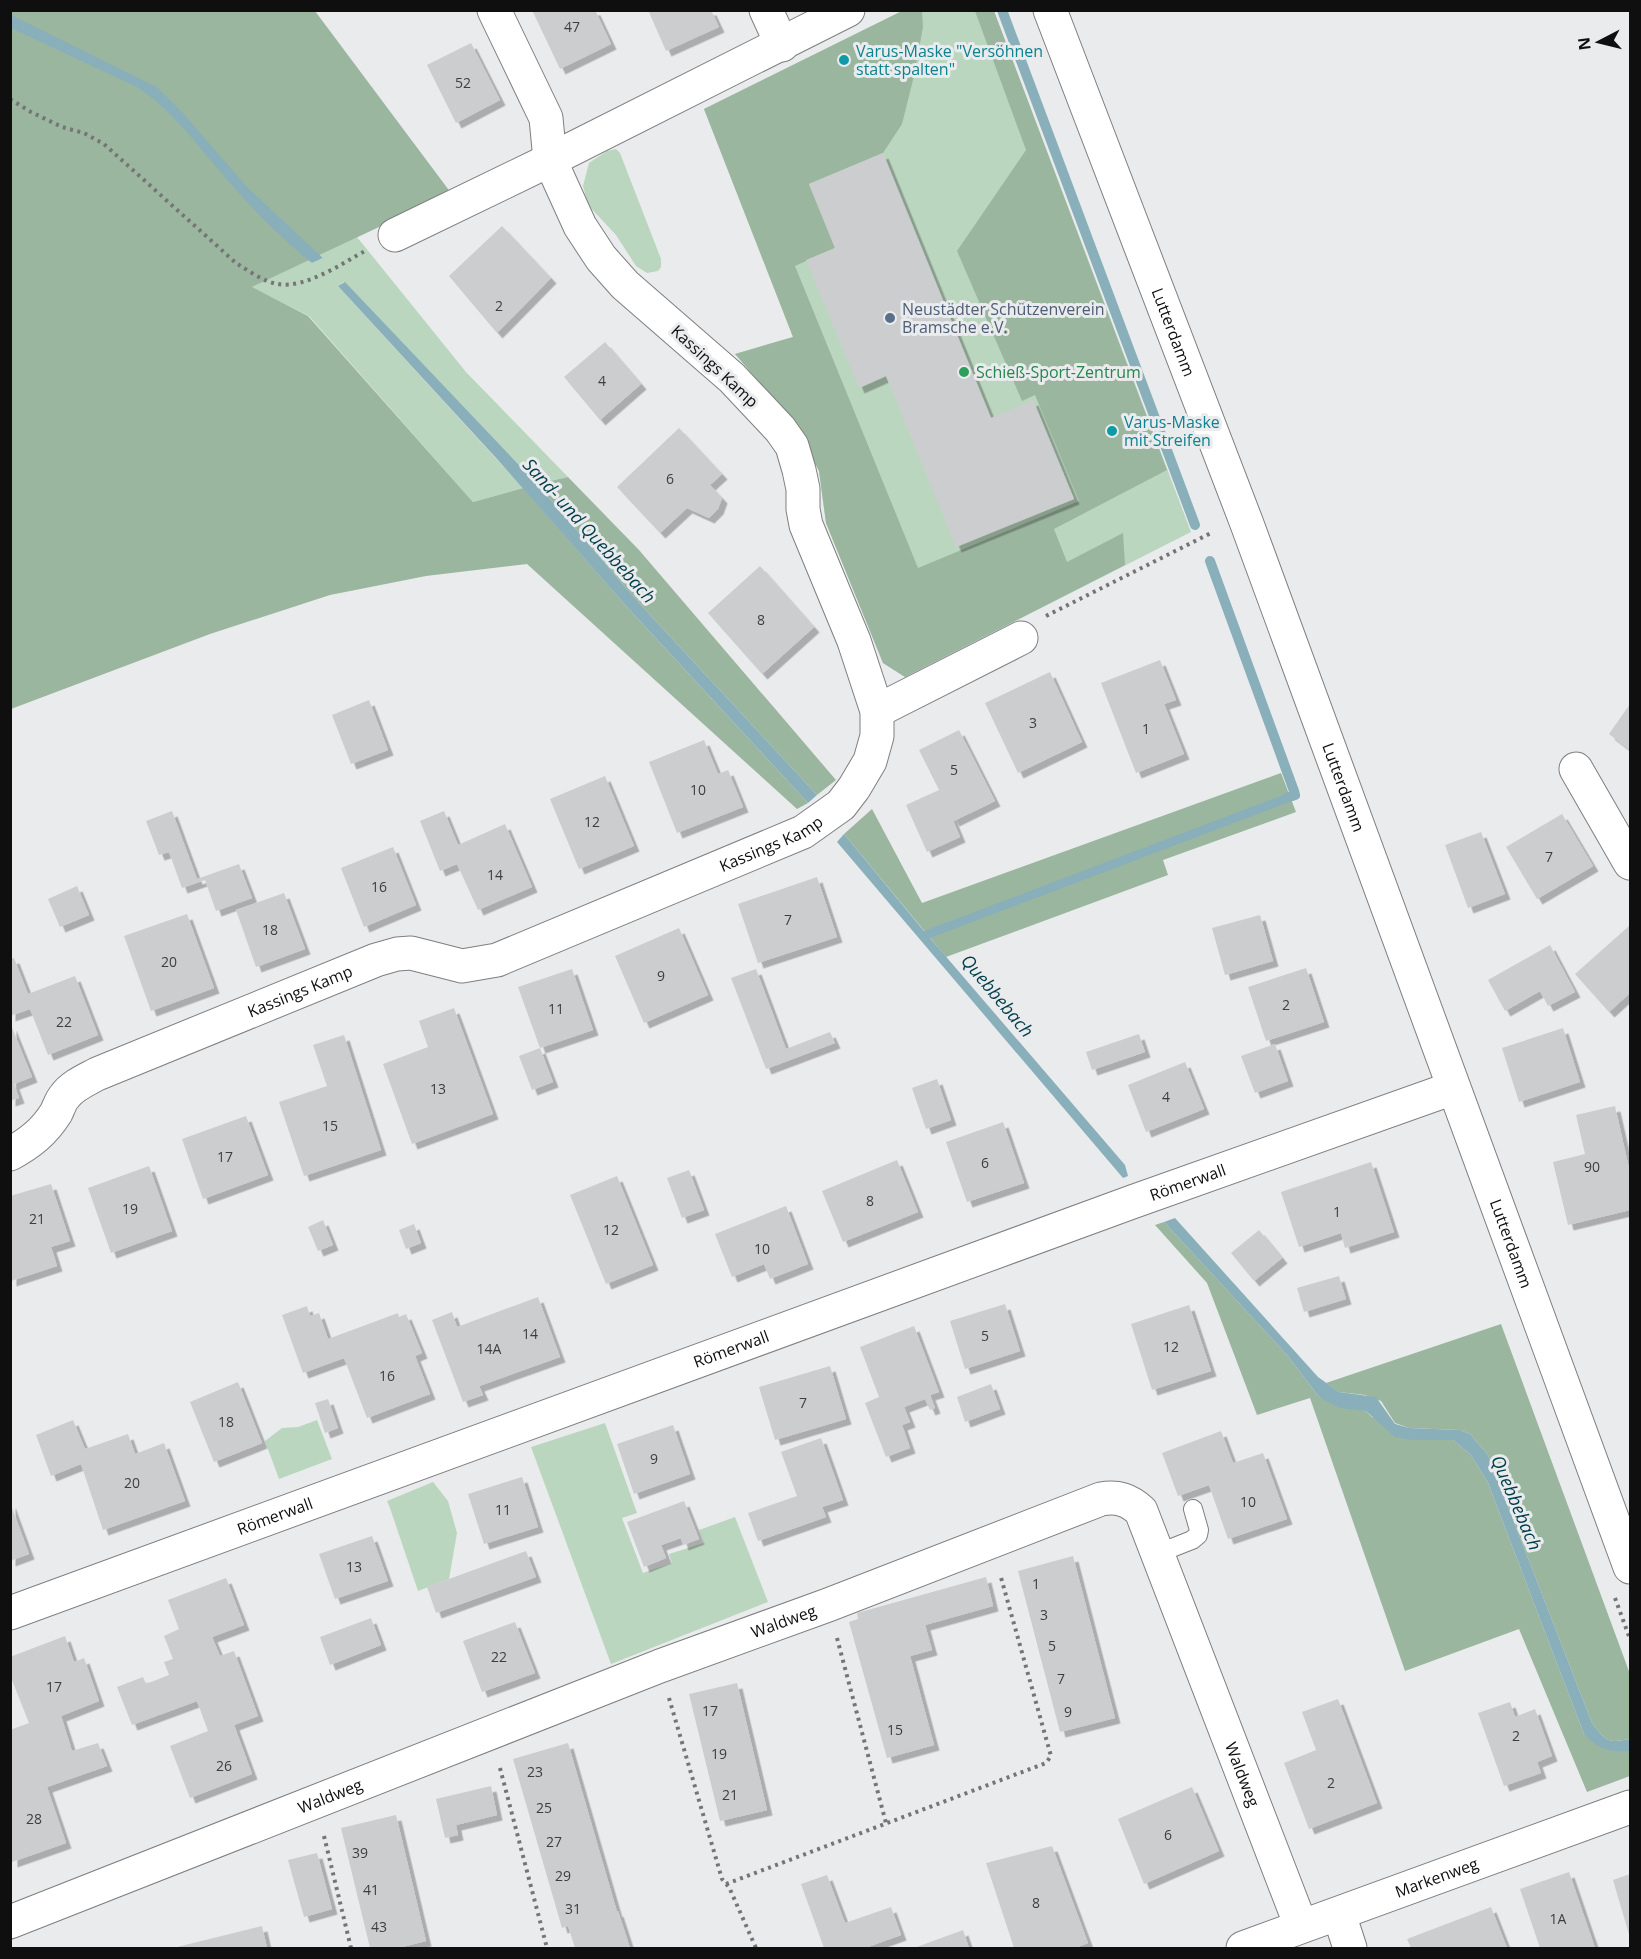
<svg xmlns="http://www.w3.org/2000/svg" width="1641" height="1959" viewBox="0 0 1641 1959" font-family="'Open Sans',sans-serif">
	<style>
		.green { fill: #bbd6bf }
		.forest { fill: #9bb69f }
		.water { fill: #88afba }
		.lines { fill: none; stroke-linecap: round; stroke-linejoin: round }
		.stream { stroke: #88afba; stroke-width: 10 }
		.building { fill: #cccdcf; filter: url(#shadow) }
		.service-casing { stroke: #7e7f81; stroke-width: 20 }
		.minor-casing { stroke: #7e7f81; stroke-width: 35 }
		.tertiary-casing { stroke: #7e7f81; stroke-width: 35 }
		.path { stroke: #757576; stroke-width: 4; stroke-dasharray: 3 4.5; stroke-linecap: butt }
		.service { stroke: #fff; stroke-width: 18 }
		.minor { stroke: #fff; stroke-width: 33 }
		.tertiary { stroke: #fff; stroke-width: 33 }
		.culture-dot { fill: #0f9aa8; stroke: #eaebed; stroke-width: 2 }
		.service-dot { fill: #5c6f8a; stroke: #eaebed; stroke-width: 2 }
		.leisure-dot { fill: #2e9e5b; stroke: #eaebed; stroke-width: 2 }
		.labels { text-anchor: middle; stroke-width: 6; stroke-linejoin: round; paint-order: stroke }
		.number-label { font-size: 14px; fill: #3e3e40 }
		.culture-label { font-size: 16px; fill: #0d838f; stroke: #eaebed; text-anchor: start }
		.service-label { font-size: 16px; fill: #4e5e75; stroke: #eaebed; text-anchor: start }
		.street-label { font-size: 16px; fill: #0f0f10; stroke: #eaebed }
		.leisure-label { font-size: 16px; fill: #27864d; stroke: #eaebed; text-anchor: start }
		.water-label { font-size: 18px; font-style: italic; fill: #003d4a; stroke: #eaebed }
	</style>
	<defs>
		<filter id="shadow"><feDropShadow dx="5.5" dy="5.5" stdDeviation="0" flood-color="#0004"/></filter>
	</defs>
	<rect width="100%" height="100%" fill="#eaebed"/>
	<!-- green -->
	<path class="green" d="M902,11H994L1191,532L905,677L883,663L826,523L819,471L794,422L735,354L793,337L704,109Z
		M616,149L620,153L661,259V267L658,271L647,273L636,266L616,235L588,205L583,186L589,163L607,151Z
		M357,237L466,372L568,477L537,484L344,282L338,286L523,488L473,502L309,316L251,287L308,259L312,263L323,258L320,255Z
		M317,1420L332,1459L279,1479L265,1441L282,1428L298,1427Z
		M605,1423L637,1513L622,1518L643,1573L672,1563L669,1554L704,1543L699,1530L735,1517L768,1602L611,1664L531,1447Z
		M433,1482L448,1501L457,1533L449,1579L418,1591L390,1508L387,1501Z"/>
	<!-- forest -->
	<path class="forest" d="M11,11H315L451,193L252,287L308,316L473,502L523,488L627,607L808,803L797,809L527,564L426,576L330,595L210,634L11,709Z
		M902,11H922L923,27L914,76L902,124L883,153L809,184L835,248L795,266L918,568L1079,501L1035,395L1022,401L957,251L1026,150L975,11H994L1167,470L1054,529L1067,562L1123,533L1125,565L905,677L883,663L826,523L819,471L794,422L735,354L793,337L704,109Z
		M568,477L639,550L836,780L817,795L640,604L537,484Z
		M1281,773L1296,812L1163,860L1168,875L946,957L844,834L872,809L922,903Z
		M1164,1222L1287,1355L1320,1398L1366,1411L1372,1417L1443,1439L1453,1440L1471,1455L1488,1483L1584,1734L1630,1751V1776L1587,1792L1519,1629L1405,1671L1310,1398L1257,1415L1207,1283L1155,1225Z
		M1501,1324L1630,1674V1739C1606,1743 1607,1742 1592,1723L1488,1455L1470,1434L1460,1430L1409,1428L1395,1423L1381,1401L1365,1395L1339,1392L1326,1383Z"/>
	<!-- water -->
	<path class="water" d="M11,15L157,87L182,112L248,188L323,258L312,263C280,237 251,208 224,176C197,145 172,110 137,87L11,28Z
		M345,282L537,484L640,604L817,795L808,803L627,607L497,459L338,286Z
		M1294,791L1297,799L930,938L1125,1165L1128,1176L1123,1178L837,842L844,834L924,931Z
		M1175,1218L1318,1377L1339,1392L1376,1397L1395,1424L1409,1428L1460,1430L1470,1434L1488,1455L1592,1723C1607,1742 1606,1743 1630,1739V1751C1608,1752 1600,1750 1584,1734L1488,1483L1471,1455L1453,1440H1412L1395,1437L1366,1411L1340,1408L1320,1398L1287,1355L1164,1222Z"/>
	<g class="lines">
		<!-- stream -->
		<path class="stream" d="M1002,10L1195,525
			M1210,561L1294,791L1295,795L1286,798"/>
	</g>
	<!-- building -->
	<path class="building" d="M532,10H595L611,44L560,69Z
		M648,10H711L719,27L666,51Z
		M471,43L500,100L456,123L427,65Z
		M883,153L991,418L1033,400L1074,499L956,547L886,376L859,388L806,260L835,248L809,184Z
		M502,226L551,278L497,333L449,276Z
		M605,342L641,384L600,420L564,377Z
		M679,428L722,474L710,485L722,498L718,509L709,518L687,508L660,533L617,487Z
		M760,566L814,627L762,674L708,613Z
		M1160,660L1176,700L1164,704L1184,754L1136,773L1101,683Z
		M1050,672L1082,742L1018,773L985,703Z
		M369,700L388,750L351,764L332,715Z
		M1630,704V750L1609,734Z
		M959,730L995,801L954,821L950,813L960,837L927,852L906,805L939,790L919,750Z
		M704,740L718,774L728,770L743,807L677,833L649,762Z
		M605,776L634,846L579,869L550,799Z
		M172,811L197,879L239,864L252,898L216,911L205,880L182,888L169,852L159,855L146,821Z
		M444,811L458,845L505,824L532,887L478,910L457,864L440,871L420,821Z
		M1562,814L1593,866L1537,899L1506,847Z
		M1481,832L1505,894L1468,908L1445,845Z
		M393,847L416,905L364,927L341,868Z
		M817,877L837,937L758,963L738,904Z
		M77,886L89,915L60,927L48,899Z
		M284,893L305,949L256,967L236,910Z
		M187,914L214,988L151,1011L124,936Z
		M1260,915L1273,961L1225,975L1212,928Z
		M1629,926L1630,928V993L1609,1012L1575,974Z
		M679,928L708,995L644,1023L615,956Z
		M1550,945L1575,992L1548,1006L1540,991L1505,1011L1488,980Z
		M14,958L28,994L75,976L98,1035L48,1055L30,1009L10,1016V959Z
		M1306,968L1324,1022L1266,1041L1248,987Z
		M572,969L593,1030L540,1048L518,987Z
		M756,969L786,1049L830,1032L835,1043L766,1069L731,978Z
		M454,1008L493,1114L412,1144L383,1064L428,1047L419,1021Z
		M11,1025L32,1077L14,1084L19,1098L10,1101Z
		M1563,1028L1580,1082L1519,1102L1502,1048Z
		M1139,1034L1145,1052L1092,1070L1086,1052Z
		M344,1035L381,1150L304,1176L279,1102L327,1086L313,1045Z
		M1275,1044L1288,1081L1255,1093L1241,1056Z
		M540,1048L553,1082L532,1090L519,1056Z
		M1185,1062L1204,1109L1146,1132L1128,1085Z
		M937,1079L951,1120L926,1129L912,1088Z
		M1615,1106L1630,1173V1210L1568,1225L1553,1162L1585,1154L1576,1115Z
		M246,1116L268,1175L203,1199L182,1139Z
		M1003,1122L1024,1183L967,1202L946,1142Z
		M897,1160L918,1212L843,1242L822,1191Z
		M1371,1162L1394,1232L1345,1248L1341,1233L1299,1247L1281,1192Z
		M149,1166L172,1231L111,1253L88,1188Z
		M689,1170L704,1210L682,1218L667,1178Z
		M617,1176L653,1265L606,1284L570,1195Z
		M51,1184L70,1241L51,1247L57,1266L11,1281L10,1196Z
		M786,1206L808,1264L770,1279L764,1264L732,1277L715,1234Z
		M323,1220L333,1245L318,1251L308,1227Z
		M414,1224L421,1243L406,1249L399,1230Z
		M1259,1230L1282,1258L1254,1281L1231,1253Z
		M1339,1276L1346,1299L1304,1312L1297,1288Z
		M538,1297L560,1357L479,1386L483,1395L463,1402L432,1320L452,1312L457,1327Z
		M1005,1304L1020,1351L965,1369L950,1321Z
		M1189,1305L1211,1371L1152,1390L1131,1324Z
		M307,1306L310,1316L319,1313L328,1339L398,1313L399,1317L406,1314L422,1353L415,1356L430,1394L367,1418L344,1358L303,1373L282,1315Z
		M914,1326L939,1392L930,1395L935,1408L930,1410L925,1399L904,1407L910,1422L902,1425L910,1448L886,1457L865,1403L879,1397L860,1347Z
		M830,1366L846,1419L775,1440L759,1387Z
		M238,1382L262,1443L214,1462L190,1402Z
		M991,1384L1000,1409L965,1422L957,1397Z
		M328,1399L338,1428L325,1433L315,1403Z
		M73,1420L85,1449L128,1434L135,1454L164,1443L185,1501L103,1530L81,1464L51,1476L36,1435Z
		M673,1425L690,1474L634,1494L617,1444Z
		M1221,1431L1233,1463L1263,1453L1287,1519L1228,1539L1209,1485L1178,1496L1162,1453Z
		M821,1438L843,1500L822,1507L826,1517L758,1541L748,1513L797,1496L781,1452Z
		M522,1477L538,1527L484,1544L468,1494Z
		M684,1501L699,1539L683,1545L681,1538L661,1545L666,1558L644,1567L627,1522Z
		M10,1502L29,1554L10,1561Z
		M372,1536L388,1581L335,1599L319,1554Z
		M526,1551L536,1577L436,1613L427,1587Z
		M1073,1556L1115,1718L1060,1732L1018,1571Z
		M986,1577L993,1606L925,1625L932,1650L910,1656L934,1745L887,1758L849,1622L858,1619L857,1613Z
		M226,1578L244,1625L212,1637L220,1656L234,1651L258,1716L234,1725L252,1774L190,1798L170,1746L208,1731L197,1701L132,1725L117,1687L143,1677L146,1684L169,1675L164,1662L173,1659L164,1636L179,1629L168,1600Z
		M371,1618L381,1645L330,1665L320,1637Z
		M515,1622L535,1673L482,1692L463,1641Z
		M65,1636L74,1662L84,1658L99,1701L61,1716L72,1751L98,1743L107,1766L47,1787L66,1843L12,1862L10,1730L29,1723L10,1675V1657Z
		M737,1683L767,1810L720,1821L689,1694Z
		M1338,1699L1377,1803L1309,1829L1284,1763L1316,1750L1302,1712Z
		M1510,1702L1515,1717L1535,1709L1552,1756L1537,1762L1541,1773L1504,1786L1478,1713Z
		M568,1743L617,1912L618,1911L630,1948H575L568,1926L562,1928L513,1759Z
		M491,1786L497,1815L456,1825L458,1835L445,1838L436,1799Z
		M1192,1787L1219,1851L1144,1884L1118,1819Z
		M396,1815L426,1941L398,1948H370L341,1828Z
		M1052,1846L1088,1943L1075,1948H1014L986,1863Z
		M317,1853L332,1909L304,1917L288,1860Z
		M1569,1872L1595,1948H1540L1520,1889Z
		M1630,1874V1938L1613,1880Z
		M827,1875L845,1923L891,1907L901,1935L865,1948H824L801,1884Z
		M1491,1907L1507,1948H1411L1407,1939Z
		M262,1926L267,1948H173Z
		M963,1930L969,1948H914Z"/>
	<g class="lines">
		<!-- service casing -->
		<g class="service-casing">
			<path id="service" d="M1159,1553L1192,1540L1198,1535L1199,1530L1193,1509"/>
		</g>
		<!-- minor casing -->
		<g class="minor-casing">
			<g id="minor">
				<path d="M494,10L546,118L550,160L848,10"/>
				<path d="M766,10L782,45"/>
				<path d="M877,711L1021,638"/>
				<path d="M1576,769L1630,863"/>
				<path id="s1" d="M10,1154C30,1143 44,1132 56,1113C59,1107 61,1100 65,1096C72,1086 86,1080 97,1074L376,960L397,954L411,953L462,966L497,960L803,832L841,805L854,788L870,761L877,736V711L854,641L806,525L803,509V489L799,470L792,446L780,429L732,378L625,285L601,258L580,226L550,160L395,235"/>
				<path id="s2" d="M10,1613L1132,1202L1453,1088"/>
				<path d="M1339,1914L1350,1948"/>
				<path id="s3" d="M10,1922L660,1666L828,1605L1101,1499C1118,1496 1129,1500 1141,1511L1301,1926"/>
				<path id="s4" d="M1243,1948L1630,1807"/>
			</g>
		</g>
		<!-- tertiary casing -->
		<g class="tertiary-casing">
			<g id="tertiary">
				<path id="s5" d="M1050,10L1247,524L1630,1567"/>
			</g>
		</g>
		<!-- path -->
		<path class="path" d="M10,99L31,112L62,127L84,133L104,144L236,263C249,271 264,282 278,284C305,289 343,263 365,251
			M1046,616L1213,532
			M1615,1598L1630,1639
			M837,1638L886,1823
			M669,1698L722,1879L729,1887L756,1948
			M500,1768L547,1948
			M324,1836L351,1948
			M726,1884L1046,1763L1051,1756L1000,1574"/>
		<!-- service -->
		<use href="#service" class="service"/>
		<!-- minor -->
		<use href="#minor" class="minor"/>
		<!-- tertiary -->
		<use href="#tertiary" class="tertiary"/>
	</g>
	<!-- markers -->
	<g class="culture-dot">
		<circle cx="844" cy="60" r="6"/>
		<circle cx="1112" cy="431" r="6"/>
	</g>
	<circle class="service-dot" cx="890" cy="318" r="6"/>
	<circle class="leisure-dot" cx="964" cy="372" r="6"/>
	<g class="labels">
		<!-- number labels -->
		<g class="number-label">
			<text x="572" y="32">47</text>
			<text x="463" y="88">52</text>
			<text x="499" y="311">2</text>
			<text x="602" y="386">4</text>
			<text x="670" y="484">6</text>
			<text x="761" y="625">8</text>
			<text x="1033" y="728">3</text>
			<text x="1146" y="734">1</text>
			<text x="954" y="775">5</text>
			<text x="698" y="795">10</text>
			<text x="592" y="827">12</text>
			<text x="1549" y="862">7</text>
			<text x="495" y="880">14</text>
			<text x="379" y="892">16</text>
			<text x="788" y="925">7</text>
			<text x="270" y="935">18</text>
			<text x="169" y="967">20</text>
			<text x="661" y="981">9</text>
			<text x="1286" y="1010">2</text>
			<text x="556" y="1014">11</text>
			<text x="64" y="1027">22</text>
			<text x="438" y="1094">13</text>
			<text x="1166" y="1102">4</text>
			<text x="330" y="1131">15</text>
			<text x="225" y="1162">17</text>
			<text x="985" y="1168">6</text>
			<text x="1592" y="1172">90</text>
			<text x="870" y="1206">8</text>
			<text x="130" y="1214">19</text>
			<text x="1337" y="1217">1</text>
			<text x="37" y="1224">21</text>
			<text x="611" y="1235">12</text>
			<text x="762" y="1254">10</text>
			<text x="530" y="1339">14</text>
			<text x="985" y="1341">5</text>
			<text x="1171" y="1352">12</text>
			<text x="489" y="1354">14A</text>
			<text x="387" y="1381">16</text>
			<text x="803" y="1408">7</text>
			<text x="226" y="1427">18</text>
			<text x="654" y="1464">9</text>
			<text x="132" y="1488">20</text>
			<text x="1248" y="1507">10</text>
			<text x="503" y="1515">11</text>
			<text x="354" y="1572">13</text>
			<text x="1036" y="1589">1</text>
			<text x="1044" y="1620">3</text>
			<text x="1052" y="1651">5</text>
			<text x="499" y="1662">22</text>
			<text x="1061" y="1684">7</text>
			<text x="54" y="1692">17</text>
			<text x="710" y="1716">17</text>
			<text x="1068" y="1717">9</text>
			<text x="895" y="1735">15</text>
			<text x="1516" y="1741">2</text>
			<text x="719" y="1759">19</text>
			<text x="224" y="1771">26</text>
			<text x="535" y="1777">23</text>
			<text x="1331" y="1788">2</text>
			<text x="730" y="1800">21</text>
			<text x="544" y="1813">25</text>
			<text x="34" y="1824">28</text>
			<text x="1168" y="1840">6</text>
			<text x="554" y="1847">27</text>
			<text x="360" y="1858">39</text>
			<text x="563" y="1881">29</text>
			<text x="371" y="1895">41</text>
			<text x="1036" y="1908">8</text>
			<text x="573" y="1914">31</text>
			<text x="1558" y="1924">1A</text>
			<text x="379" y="1932">43</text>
		</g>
		<!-- culture labels -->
		<g class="culture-label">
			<text x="856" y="57">Varus-Maske "Versöhnen<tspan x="856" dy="18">statt spalten"</tspan></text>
			<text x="1124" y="428">Varus-Maske<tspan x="1124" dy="18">mit Streifen</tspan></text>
		</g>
		<!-- service labels -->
		<g class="service-label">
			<text x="902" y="315">Neustädter Schützenverein<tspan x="902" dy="18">Bramsche e.V.</tspan></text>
		</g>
		<!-- street labels -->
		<g class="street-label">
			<text dy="6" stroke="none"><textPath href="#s5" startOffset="345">Lutterdamm</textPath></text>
			<text transform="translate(715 366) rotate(43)" y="6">Kassings Kamp</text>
			<text dy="6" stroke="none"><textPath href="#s5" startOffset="831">Lutterdamm</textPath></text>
			<text dy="6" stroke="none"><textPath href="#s1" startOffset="844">Kassings Kamp</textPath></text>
			<text dy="6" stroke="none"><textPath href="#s1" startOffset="340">Kassings Kamp</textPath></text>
			<text dy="6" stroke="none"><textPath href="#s2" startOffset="1254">Römerwall</textPath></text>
			<text dy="6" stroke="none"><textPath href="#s5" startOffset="1317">Lutterdamm</textPath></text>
			<text dy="6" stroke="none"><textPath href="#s2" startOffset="768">Römerwall</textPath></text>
			<text dy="6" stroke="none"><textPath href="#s2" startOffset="282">Römerwall</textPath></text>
			<text dy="6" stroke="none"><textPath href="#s3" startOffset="830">Waldweg</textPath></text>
			<text dy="6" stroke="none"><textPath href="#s3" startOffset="1496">Waldweg</textPath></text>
			<text dy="6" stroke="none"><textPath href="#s3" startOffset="344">Waldweg</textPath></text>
			<text dy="6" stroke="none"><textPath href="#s4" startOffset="206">Markenweg</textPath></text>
		</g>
		<!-- leisure labels -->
		<g class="leisure-label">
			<text x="976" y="378">Schieß-Sport-Zentrum</text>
		</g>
		<!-- water labels -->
		<g class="water-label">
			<text transform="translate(589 531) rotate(48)" y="6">Sand- und Quebbebach</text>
			<text transform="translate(997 996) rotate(50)" y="6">Quebbebach</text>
			<text transform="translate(1516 1503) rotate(67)" y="6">Quebbebach</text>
		</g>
	</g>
	<!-- border -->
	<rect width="1641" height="1959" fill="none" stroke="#0f0f10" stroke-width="24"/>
	<!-- north arrow -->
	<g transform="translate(1599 42) rotate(263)" stroke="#eaebed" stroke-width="4.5" paint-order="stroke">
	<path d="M0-4.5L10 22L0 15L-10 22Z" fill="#0f0f10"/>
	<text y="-9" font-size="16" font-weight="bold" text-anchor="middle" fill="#0f0f10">N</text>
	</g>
</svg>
